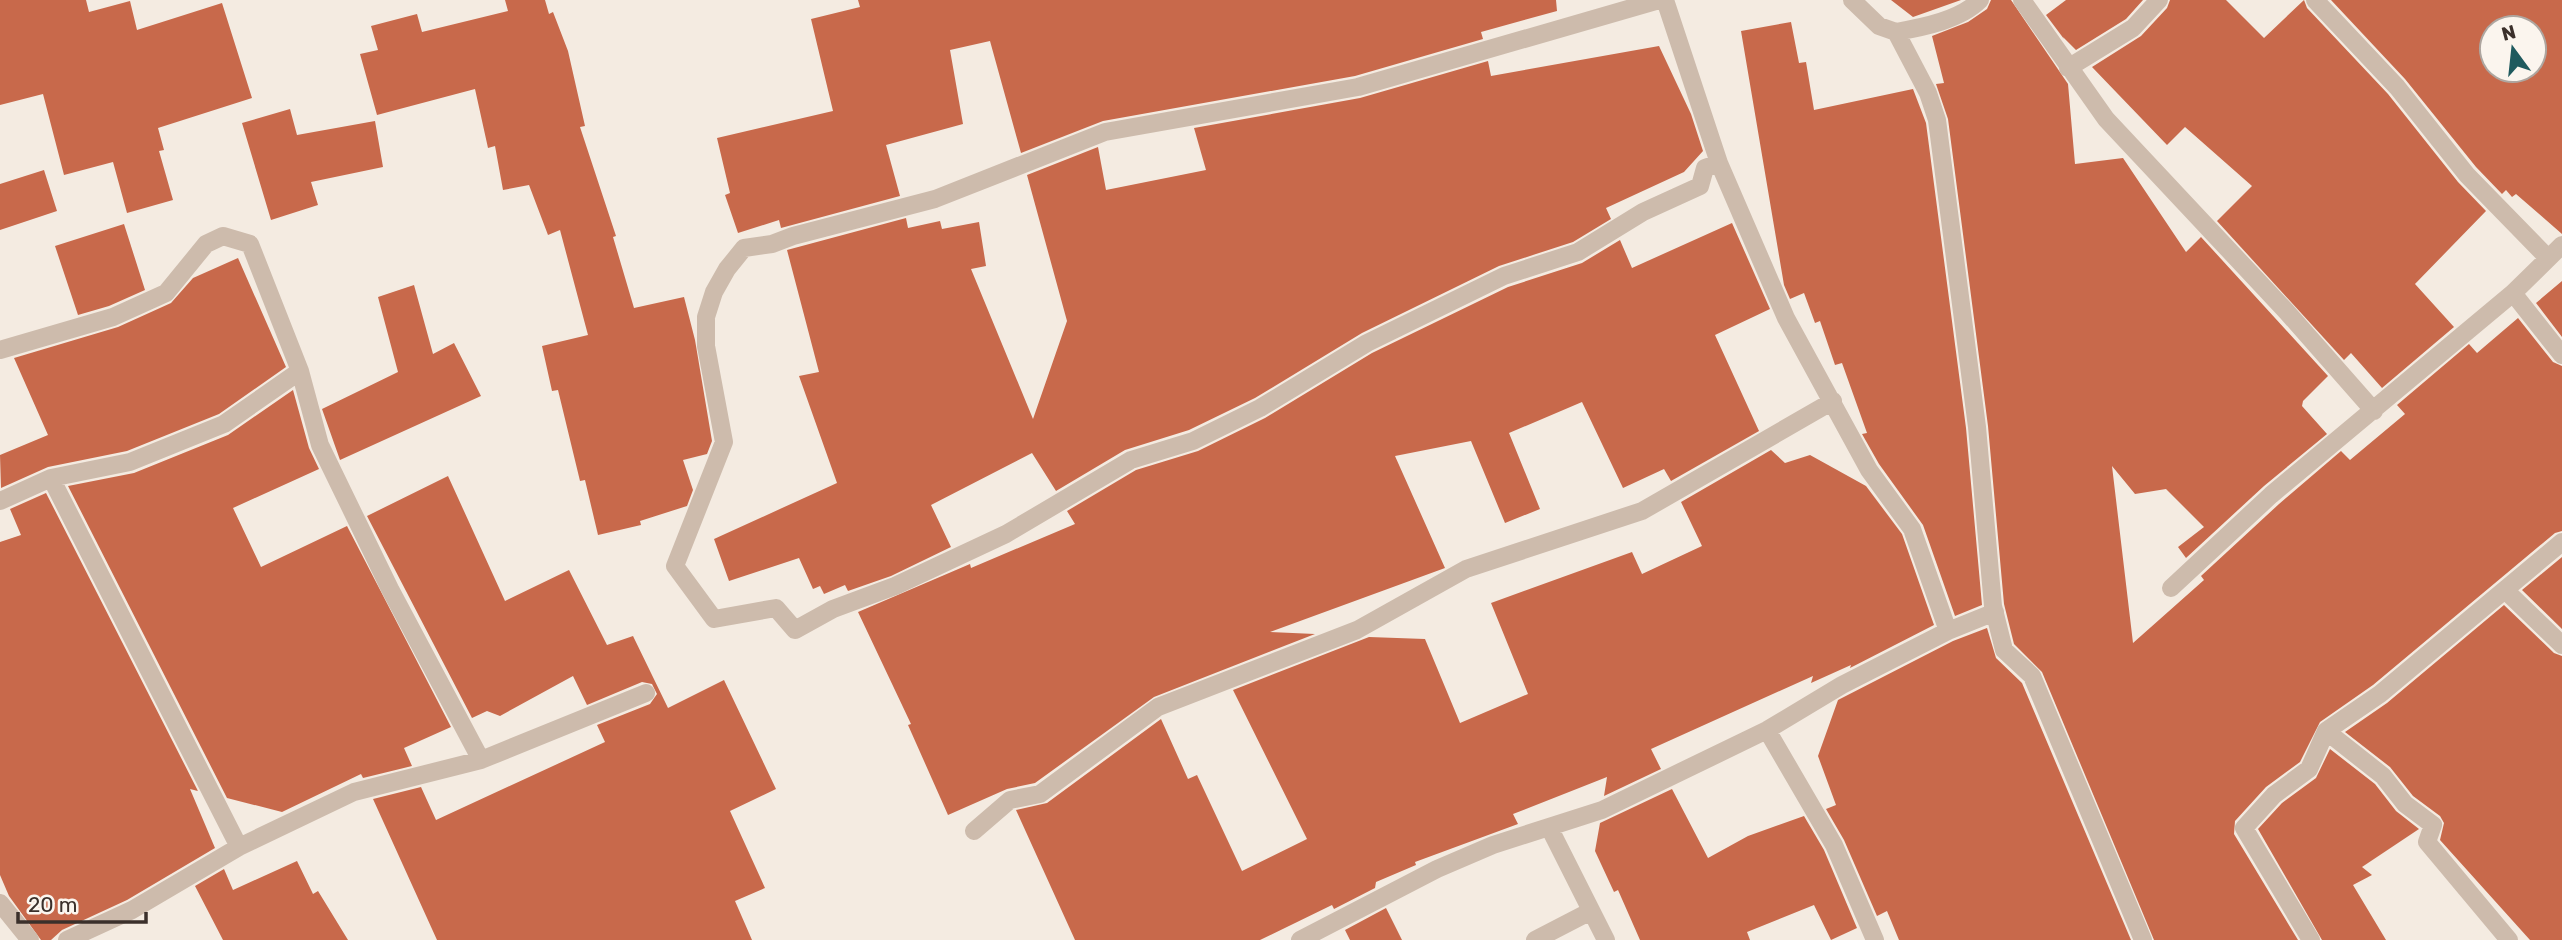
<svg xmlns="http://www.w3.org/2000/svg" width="2562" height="940" viewBox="0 0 2562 940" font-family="Rubik,sans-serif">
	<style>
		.building { fill: #c8694b; fill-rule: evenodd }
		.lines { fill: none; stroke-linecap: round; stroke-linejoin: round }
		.street { stroke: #cdbbac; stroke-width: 18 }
	</style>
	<rect width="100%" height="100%" fill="#f4ebe1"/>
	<!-- building -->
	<path class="building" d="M0,0H86L89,12L130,1L137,30L222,3L252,98L158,128L164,150L159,151L173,200L127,213L113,162L64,175L43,94L0,105Z
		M505,0H545L549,14L553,12L568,51L585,126L580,127L616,236L613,237L634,308L684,297L695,340L712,441L707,454L683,460L693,490L687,506L640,521L641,525L598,535L585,480L580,481L558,390L552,391L542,346L588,335L560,230L548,235L529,185L503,190L495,146L488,148L475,89L377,115L360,54L378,50L371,26L417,14L422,32L508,11Z
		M858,0H1556L1557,11L1481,32L1483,39L1355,76L1103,121L1021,153L990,41L950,50L963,124L886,145L900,196L781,228L779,220L738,233L725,195L730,193L717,138L833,111L811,19L860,7Z
		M1891,0H1961L1913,17Z
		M1991,0H2011L2068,84L2075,164L2123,158L2186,252L2201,237L2328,376L2303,401L2302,406L2327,434L2264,486L2186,558L2178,547L2204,527L2166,489L2135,494L2112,466L2133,643L2204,580L2201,576L2279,504L2341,451L2350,460L2405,414L2397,405L2469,344L2477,353L2518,318L2553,362L2562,366V531L2555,533L2373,685L2320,722L2300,762L2266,787L2235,821L2234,834L2298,940H2154L2042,672L2014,644L2004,604L1988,426L1948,119L1936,84L1944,83L1932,36L1968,22L1987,9Z
		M2066,0H2143L2126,19L2076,50L2063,37L2064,39L2046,15Z
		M2170,0H2226L2264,38L2304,0L2307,8L2388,94L2458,182L2486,211L2415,284L2454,327L2382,388L2351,353L2344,360L2217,221L2252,186L2185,127L2167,145L2092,67L2141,36L2167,8Z
		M2331,0H2562V234L2516,194L2512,197L2506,190L2502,194L2476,167L2405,79ZM2492,28H2534V70H2492Z
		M1791,22L1799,63L1806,62L1814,110L1913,89L1926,123L1966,428L1982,605L1955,616L1923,525L1879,464L1862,434L1867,433L1842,363L1835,365L1820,321L1815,323L1804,293L1790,299L1784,285L1741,31Z
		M1659,46L1691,114L1703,151L1684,172L1606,208L1611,219L1573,242L1499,266L1362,333L1255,398L1189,430L1125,450L1056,491L1032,453L931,505L951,547L891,576L848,591L845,585L824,594L820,586L813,589L799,558L729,581L714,539L837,483L799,376L819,372L787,250L906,218L908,228L940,221L942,229L979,222L986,266L971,269L1033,419L1067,321L1027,175L1098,147L1106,190L1206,170L1194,128L1360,98L1488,61L1491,76Z
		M290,109L297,135L375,121L383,167L311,182L318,205L271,220L242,123Z
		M44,170L57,211L0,230V184Z
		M1732,223L1770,309L1715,335L1759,431L1671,481L1664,469L1623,488L1582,402L1509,433L1540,509L1505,523L1471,441L1395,456L1445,568L1270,632L1315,634L1154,697L1035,783L1007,789L948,815L908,725L911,724L858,612L970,564L971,568L1075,524L1067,511L1136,470L1198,451L1265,418L1372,353L1508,287L1582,263L1620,240L1632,268Z
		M124,224L145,290L109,306L78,315L55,246Z
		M238,258L286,367L219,414L127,451L48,467L1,488L0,455L48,435L14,358L118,327L171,303L193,278Z
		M2562,281V337L2536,303Z
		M414,285L433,354L454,343L481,396L340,460L322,409L398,372L378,297Z
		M293,390L309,448L319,469L233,508L261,567L347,526L451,727L404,748L412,766L363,778L361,774L282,812L227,798L68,486L134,473L228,435Z
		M1771,450L1785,463L1810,455L1866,486L1902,534L1934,625L1850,668L1851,665L1811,683L1813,676L1651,749L1661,769L1604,796L1607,777L1513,814L1518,824L1415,862L1416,865L1376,882L1375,888L1334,909L1332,905L1260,940H1075L1016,810L1047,803L1161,719L1188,779L1197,775L1242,871L1307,839L1233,690L1369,637L1425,639L1460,723L1528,694L1491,603L1632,552L1642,574L1702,546L1681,502Z
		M448,476L505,601L569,570L607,645L633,636L668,708L724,680L776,789L730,811L765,888L735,901L752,940H437L373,799L421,787L436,820L605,742L597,725L650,704L657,694L652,684L642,682L587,705L573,676L500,716L487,711L472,718L367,516Z
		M46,493L198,791L190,789L215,848L127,900L62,930L51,940H41L9,896L0,875V542L21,535L10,509Z
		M2562,557V629L2522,590Z
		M2504,605L2554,653L2562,656V940H2530L2440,840L2444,823L2440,816L2413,796L2390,767L2345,732L2387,703Z
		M1987,628L1996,658L2022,683L2131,940H1899L1887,911L1877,916L1844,840L1826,809L1836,805L1818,756L1838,700L1953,641Z
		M2330,749L2375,784L2396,811L2419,829L2362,867L2372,875L2353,885L2386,940H2322L2258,829L2282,803L2316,778Z
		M1672,789L1708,858L1748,836L1804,816L1824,850L1857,928L1831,940L1814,905L1747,932L1750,940H1640L1618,890L1614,892L1595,851L1600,823Z
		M297,861L313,894L318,891L348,940H223L195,886L224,869L233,890Z
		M1386,908L1402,940H1350L1345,930Z"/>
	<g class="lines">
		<!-- street -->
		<path class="street" d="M1659,0L1358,87L1105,132L935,199L793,236L772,244L744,248L727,269L714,292L706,317V346L724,442L675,566L714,619L776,608L795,630L833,609L895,586L1006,534L1131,460L1193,441L1260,408L1367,343L1504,276L1578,252L1643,212L1700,186L1705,168L1719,163L1786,318L1869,470L1912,529L1948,631
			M1665,0L1719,163
			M1852,0L1879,26L1896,32L1928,93L1937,120L1977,427L1993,606L2004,650L2032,676L2143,940
			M2022,0L2106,119L2286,311L2374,411
			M2315,0L2397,87L2467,175L2548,258
			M1896,32C1924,27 1960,20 1980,0
			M2068,68L2133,28L2159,0
			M2513,293L2562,355
			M0,350L113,317L166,293L206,244L223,236L250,244L300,371L320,445L390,589L481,760
			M51,478L239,847
			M0,501L51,478L130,462L224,424L300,371
			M2171,588L2271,495L2513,293L2562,245
			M2505,590L2562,645
			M1767,730L1834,845L1875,940
			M2326,731L2383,776L2405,804L2433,825L2427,842L2509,940
			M1550,829L1606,940
			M974,831L1010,800L1040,794L1158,707L1357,630L1466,569L1642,511L1833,401
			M0,903L30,940
			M67,940L132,910L239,847L354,792L481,760L646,693
			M1300,940L1437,869L1493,845L1602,810L1767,730L1842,685L1948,631L1995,612
			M1535,940L1591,911
			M2311,940L2244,828L2274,795L2309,769L2326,731L2380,694L2562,542"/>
	</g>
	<!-- north arrow -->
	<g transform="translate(2513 49) rotate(345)"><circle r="33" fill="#fbf5ee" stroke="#aea6a0" stroke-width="2"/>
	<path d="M0-5L12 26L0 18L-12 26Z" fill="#1f5a5e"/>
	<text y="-10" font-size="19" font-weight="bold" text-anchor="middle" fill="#3b302b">N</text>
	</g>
	<!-- scale -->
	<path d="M18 912v10h128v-10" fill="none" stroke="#3b302b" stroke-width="3.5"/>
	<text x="28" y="912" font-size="21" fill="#3b302b" stroke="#fbf5ee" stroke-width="5" paint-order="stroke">20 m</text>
</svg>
